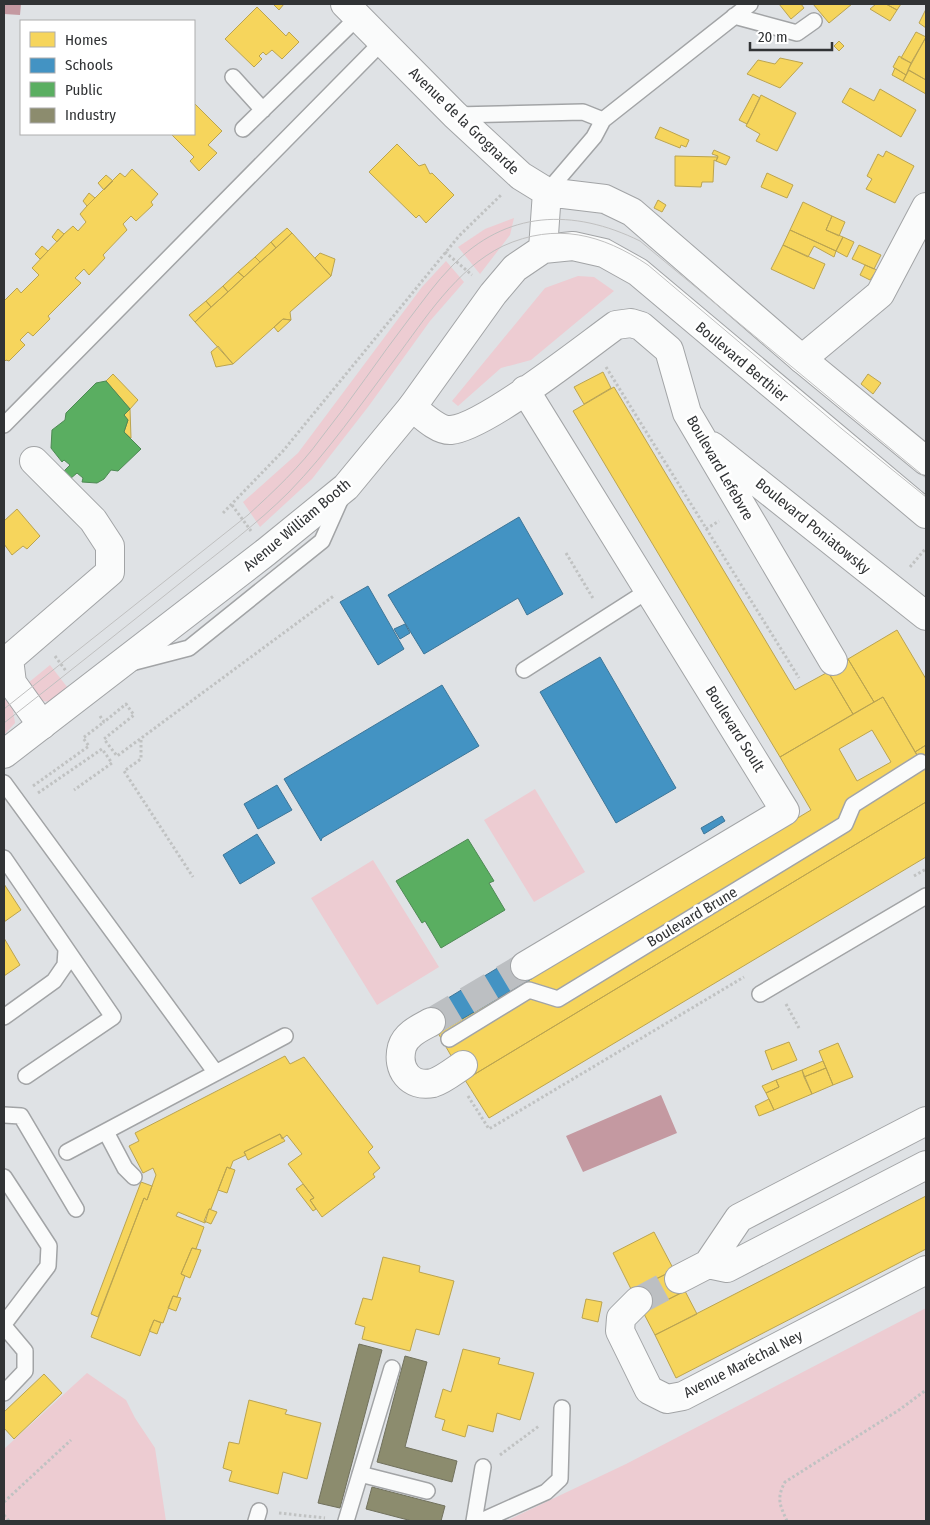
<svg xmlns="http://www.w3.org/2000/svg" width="930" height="1525" viewBox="0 0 930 1525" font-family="'Fira Sans Condensed',sans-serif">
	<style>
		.green { fill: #edccd2 }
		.water { fill: #c499a1 }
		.homes { fill: #f6d55c; stroke: #bba450; fill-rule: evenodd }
		.schools { fill: #4393c3; stroke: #3e7698 }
		.public { fill: #5aae61; stroke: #4e8954 }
		.industry { fill: #8c8c6e; stroke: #71715d }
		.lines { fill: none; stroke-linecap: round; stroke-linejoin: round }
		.street-tunnel { stroke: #bcbfc2; stroke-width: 28; stroke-dasharray: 28 14; stroke-linecap: butt }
		.lane-casing { stroke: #a2a4a6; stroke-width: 18 }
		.street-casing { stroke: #a2a4a6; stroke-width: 30 }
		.secondary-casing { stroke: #a2a4a6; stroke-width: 30 }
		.path { stroke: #c0c2c2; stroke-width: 3; stroke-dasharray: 2.5 2.5; stroke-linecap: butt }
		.lane { stroke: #fafbfb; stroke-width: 15 }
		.street { stroke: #fafbfb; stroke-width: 28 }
		.secondary { stroke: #fafbfb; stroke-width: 28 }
		.tram { stroke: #c0c0c0; stroke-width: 1 }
		.labels { text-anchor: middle; stroke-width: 5; stroke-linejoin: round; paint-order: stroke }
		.street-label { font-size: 15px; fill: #313335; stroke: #fff }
	</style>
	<rect width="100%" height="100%" fill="#dfe2e5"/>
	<!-- green -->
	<path class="green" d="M514,218L510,235L480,274L458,247L485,229Z
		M446,261L464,282L430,321L368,407L312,479L260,527L243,502L298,453L422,287Z
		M578,276L594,277L614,291L531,360L501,368L458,406L452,401L545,288Z
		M50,665L71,692L52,702L42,701L28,683Z
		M7,699L13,710L15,723L4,735V701Z
		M535,789L585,872L534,902L484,820Z
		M373,860L439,967L377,1005L311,898Z
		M926,1308V1521H506L626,1464Z
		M87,1373L126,1400L135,1418L155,1448L166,1521H4V1449Z"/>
	<!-- water -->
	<path class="water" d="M4,4H21L20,15L4,14Z
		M661,1095L677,1133L583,1172L566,1136Z"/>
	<!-- homes -->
	<path class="homes" d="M273,4H284L279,10Z
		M779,4H801L804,8L791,19Z
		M813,4H852L829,23Z
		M876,4H886L897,10L890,21L870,9Z
		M886,4H901L897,10Z
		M257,7L286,36L289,32L299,42L282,59L272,50L266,55L263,52L259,56L262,59L254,67L225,39Z
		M926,9V28L919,23Z
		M916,32L926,37L911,63L901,58Z
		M926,37V80L908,70Z
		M839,41L844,46L839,51L834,46Z
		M899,56L911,63L906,75L893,67Z
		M780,58L803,63L780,88L747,74L758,60L775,64Z
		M895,68L906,75L903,81L892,75Z
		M909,70L926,80V94L903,81Z
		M850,88L874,101L880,89L916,110L901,137L842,102Z
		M753,94L760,98L747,124L739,120Z
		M761,95L796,113L777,151L756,141L760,134L746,126Z
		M194,103L222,131L208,145L217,153L199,171L190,161L194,157L171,134H194Z
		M660,127L689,140L686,147L681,145L680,148L655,138Z
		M397,144L419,166L425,164L430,174L432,173L454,195L426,223L419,215L416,218L369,172Z
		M714,150L730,157L726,165L716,161L718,156L712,154Z
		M886,151L914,166L895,203L866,189L872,179L867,176L878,154L883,157Z
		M675,156L718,157L716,161L714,160L713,182H702L701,187L675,186Z
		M132,169L158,194L151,202L153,205L136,221L131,216L123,224L127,230L103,255L105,258L89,275L84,269L75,278L81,283L48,316L50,319L33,336L28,332L20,340L25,345L9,361L6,360L4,362V301L17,288L21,293L39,275L32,268L64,234L73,226L78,231L86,222L80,214L87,206L120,173L125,177Z
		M767,173L793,185L787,198L761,187Z
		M106,175L113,181L104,190L98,183Z
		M89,193L95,198L87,206L83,201Z
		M658,200L666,205L662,212L654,208Z
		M803,202L832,216L826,230L843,237L836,251L790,230Z
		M832,216L845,222L839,236L826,230Z
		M287,228L292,233L276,248L271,242Z
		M58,229L64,234L57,242L52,237Z
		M790,230L836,251L834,257L814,246L808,257L783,245Z
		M292,233L331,276L290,312L291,320L283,319L233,364L195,322Z
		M843,237L854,242L847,257L836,251Z
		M271,242L276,248L260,262L255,257Z
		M783,245L825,264L814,289L771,269Z
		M859,245L881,255L874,269L852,259Z
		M42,246L48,251L40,259L35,254Z
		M320,253L335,259L331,276L315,258Z
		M255,257L260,262L244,277L238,272Z
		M865,265L877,270L870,280L860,275Z
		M238,272L244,277L228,292L223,286Z
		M223,286L228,292L211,307L206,301Z
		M206,301L211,307L195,322L189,315Z
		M283,319L291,320L278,332L274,327Z
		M218,346L233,364L216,367L211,352Z
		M603,372L611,388L584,404L574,387Z
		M113,374L138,400L130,409L106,381Z
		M868,374L881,383L873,394L861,384Z
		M614,387L795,690L828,672L853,714L780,757L573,411Z
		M130,409L131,438L124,432L128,420L124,415Z
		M17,509L40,536L27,549L23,546L12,555L4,544V521Z
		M897,630L926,679V745L915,752L883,697L874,702L848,659Z
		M848,659L874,702L853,714L828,672Z
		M883,697L926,770V802L465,1080L438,1033L811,810L780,757ZM872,730L891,762L857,781L839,749Z
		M926,745V770L915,752Z
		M926,802V857L489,1118L465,1080Z
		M4,884L21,910L4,922Z
		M4,938L20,965L4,976Z
		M789,1042L797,1060L772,1070L765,1051Z
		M838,1043L853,1077L833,1085L819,1051Z
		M285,1056L290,1064L304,1057L373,1147L368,1152L380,1168L373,1174L375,1177L322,1217L310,1200L314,1198L288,1164L302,1154L287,1135L282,1139L280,1134L244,1152L246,1155L233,1161L230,1169L227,1167L211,1209H209L205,1223L178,1212L176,1216L204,1227L196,1249L192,1248L181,1274L185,1276L177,1297L173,1296L163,1323L154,1320L140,1356L91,1337L144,1198L147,1200L156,1175L153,1168L143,1173L129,1146L139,1141L135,1133Z
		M823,1061L826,1068L804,1077L802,1070Z
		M826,1068L833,1085L812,1094L804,1077Z
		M802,1070L812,1094L774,1110L766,1093L779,1087L776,1080Z
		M776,1080L779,1087L766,1093L762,1086Z
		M769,1099L774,1110L759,1116L755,1106Z
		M280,1134L285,1141L248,1160L244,1152Z
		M227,1167L235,1170L227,1193L218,1190Z
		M141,1182L152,1186L147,1200L144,1198L98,1317L91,1314Z
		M303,1184L314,1198L310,1200L316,1209L313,1211L296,1189Z
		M926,1196V1249L676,1378L655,1335Z
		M209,1209L217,1212L211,1224L204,1221Z
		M654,1232L674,1270L632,1291L613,1253Z
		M192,1248L201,1250L190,1278L181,1274Z
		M383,1257L420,1266L419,1272L454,1281L439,1335L416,1329L410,1351L362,1339L365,1327L355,1324L363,1298L372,1300Z
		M674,1270L685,1291L643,1312L632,1291Z
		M685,1291L697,1314L655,1335L643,1312Z
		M173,1296L181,1298L176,1311L168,1308Z
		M586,1299L602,1302L598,1322L582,1318Z
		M154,1320L161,1323L157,1334L149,1331Z
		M463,1349L500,1358L498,1364L534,1373L520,1420L497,1413L493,1432L468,1425L465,1437L442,1430L445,1420L435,1417L443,1389L451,1392Z
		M44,1374L62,1393L14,1439L4,1428V1412Z
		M249,1400L287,1410L285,1414L321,1423L307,1479L283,1472L278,1494L229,1481L232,1471L223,1468L229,1442L239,1444Z"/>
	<!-- schools -->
	<path class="schools" d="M519,517L563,594L527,615L518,598L424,654L388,595Z
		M368,586L404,649L378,665L340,602Z
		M405,624L410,633L400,639L394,629Z
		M600,657L676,788L616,823L540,692Z
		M442,685L479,746L322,838L321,841L284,779Z
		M277,785L292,810L258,829L244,804Z
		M722,816L725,821L704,834L701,828Z
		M257,834L275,863L240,884L223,855Z
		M519,955L533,978L438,1033L425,1012Z"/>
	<!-- public -->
	<path class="public" d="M106,381L130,409L124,415L128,420L124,432L141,449L118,471L111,470L104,479L97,483L82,482L83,478L77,473L70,479L63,472L70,465L64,460L62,462L51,448L52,430L65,420L66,413L96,383Z
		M468,839L494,881L489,883L505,910L441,948L425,921L422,923L396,881Z"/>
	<!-- industry -->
	<path class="industry" d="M359,1344L382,1350L340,1508L318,1503Z
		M405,1356L427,1362L405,1447L457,1461L452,1482L377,1462Z
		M372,1487L445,1506L441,1521H412L366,1509Z"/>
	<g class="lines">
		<!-- street-tunnel -->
		<path class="street-tunnel" d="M431,1022L525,966
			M638,1301L679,1279"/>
		<!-- lane casing -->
		<g class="lane-casing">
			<path id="lane" d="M734,16L797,33L814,21
				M233,77L263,110
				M456,115L583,112L603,120
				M243,129L358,17
				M547,192L594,137L603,120L750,4
				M4,425L383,41
				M131,663L189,648L322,541L342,496
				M524,670L649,590
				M4,783L216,1073
				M4,858L113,1017L26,1076
				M760,994L926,896
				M4,1017L54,981L65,965L66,950
				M449,1039L529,990L558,999L845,824L853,805L921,762
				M4,1115L21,1116L76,1209
				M106,1132L125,1168L134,1177
				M67,1152L285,1036
				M4,1177L49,1246L48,1266L4,1324
				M4,1326L25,1351V1371L4,1393
				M360,1474L427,1491
				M256,1521L259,1511
				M346,1521L392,1368
				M474,1521L483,1467
				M481,1521L546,1492L560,1479L562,1408"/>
		</g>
		<!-- street casing -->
		<g class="street-casing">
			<path id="street" d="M802,359L880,294L926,207
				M525,390L785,811L525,966
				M412,407C422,415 438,431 451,430C485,427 584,348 616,325L631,323L641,326L669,350L687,413L833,661
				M712,446L926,616
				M34,461L93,520L110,546V572L9,659L12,683L42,725
				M431,1022C420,1028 406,1034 402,1047C396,1069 410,1088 433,1083C443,1080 454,1071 463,1065
				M708,1264L727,1268L926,1165
				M679,1279L708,1264L739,1218L926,1121
				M638,1301L621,1318L620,1331L649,1390L667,1399L683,1396L926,1270"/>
		</g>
		<!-- secondary casing -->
		<g class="secondary-casing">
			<path id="secondary" d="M345,4L455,115L521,176L547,192L605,199L632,212L802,359L926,461
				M543,249L547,192
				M4,754L266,552L346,487L412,407L493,294L515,268L543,249L573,246L604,253L638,272L926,514"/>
		</g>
		<!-- path -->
		<path class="path" d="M445,252L472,275
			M606,367L799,678
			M232,505L251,531
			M223,513L283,451L459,236L501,195
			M706,529L719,521
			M566,553L594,600
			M910,567L926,548
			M55,656L66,671
			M100,716L104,722L126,704L134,715L104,739L117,756L335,595
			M141,740V759L124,771L193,877
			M33,786L89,746L83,738L104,722
			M38,793L102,749L112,763L74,790
			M914,876L926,869
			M786,1004L799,1028
			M468,1096L489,1129L744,977
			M500,1455L539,1426
			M4,1502L71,1440
			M279,1513L325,1518
			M4,1515L9,1521
			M787,1521C780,1505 776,1499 785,1482L899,1410L926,1390"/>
		<!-- lane -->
		<use href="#lane" class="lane"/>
		<!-- street -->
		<use href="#street" class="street"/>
		<!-- secondary -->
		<use href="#secondary" class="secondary"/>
		<!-- tram -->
		<path class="tram" d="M4,709L248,515C274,491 300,467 321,438C352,399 379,358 409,319C423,301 436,282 452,266C506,210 573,208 640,241L926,478
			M4,723C64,676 124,628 184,580C219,552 257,524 289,492C328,452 361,404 395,359C425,319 456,269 503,246C556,222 602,234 648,265L842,429L926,497"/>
	</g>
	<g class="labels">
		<!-- street labels -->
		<g class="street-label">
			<text transform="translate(464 121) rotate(44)" y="5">Avenue de la Grognarde</text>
			<text transform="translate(742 362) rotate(40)" y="5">Boulevard Berthier</text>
			<text transform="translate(720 468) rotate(60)" y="5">Boulevard Lefebvre</text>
			<text transform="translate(297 525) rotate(-40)" y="5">Avenue William Booth</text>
			<text transform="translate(813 526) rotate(39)" y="5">Boulevard Poniatowsky</text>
			<text transform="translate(735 729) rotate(58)" y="5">Boulevard Soult</text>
			<text transform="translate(692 917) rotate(-31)" y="5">Boulevard Brune</text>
			<text transform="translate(743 1364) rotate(-27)" y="5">Avenue Maréchal Ney</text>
		</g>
	</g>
	<!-- border -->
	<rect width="930" height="1525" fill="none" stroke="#313335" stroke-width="10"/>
	<!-- legend -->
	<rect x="20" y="20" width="175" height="115" fill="#ffffff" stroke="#adadae"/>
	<rect x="30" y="32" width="25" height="15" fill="#f6d55c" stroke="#adadae"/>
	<text x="65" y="45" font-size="15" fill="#313335">Homes</text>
	<rect x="30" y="58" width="25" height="15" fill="#4393c3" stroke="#adadae"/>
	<text x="65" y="70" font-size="15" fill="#313335">Schools</text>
	<rect x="30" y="82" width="25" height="15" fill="#5aae61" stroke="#adadae"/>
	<text x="65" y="95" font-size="15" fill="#313335">Public</text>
	<rect x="30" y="108" width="25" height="15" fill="#8c8c6e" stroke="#adadae"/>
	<text x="65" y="120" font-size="15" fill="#313335">Industry</text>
	<!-- scale -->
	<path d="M750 42v8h82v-8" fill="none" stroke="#313335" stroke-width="2.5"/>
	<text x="758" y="42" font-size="15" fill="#313335" stroke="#ffffff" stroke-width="4" paint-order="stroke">20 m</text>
</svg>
